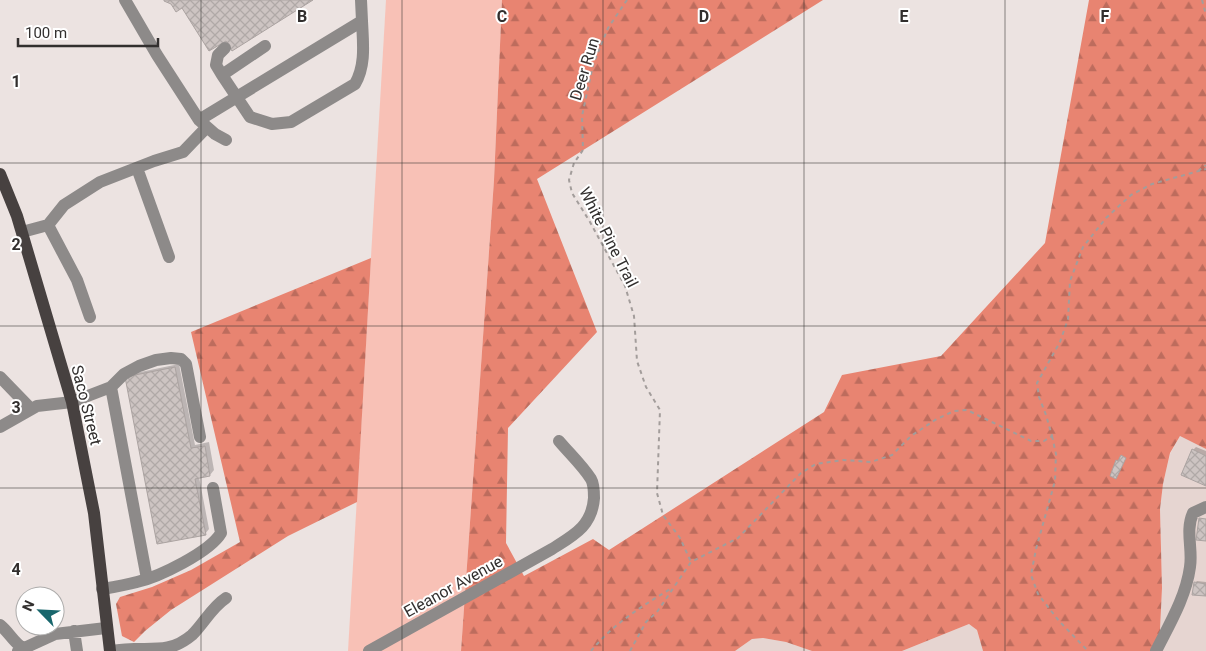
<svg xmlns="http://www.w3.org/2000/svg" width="1206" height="651" viewBox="0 0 1206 651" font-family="Roboto,sans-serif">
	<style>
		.built { fill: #e6d5d1 }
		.green { fill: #f8c1b6 }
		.forest { fill: url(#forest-firs) }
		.shadow { fill: #0003 }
		.building { fill: url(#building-cross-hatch); stroke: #aba3a1 }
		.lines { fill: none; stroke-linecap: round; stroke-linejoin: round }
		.path { stroke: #a39d9b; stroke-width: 2; stroke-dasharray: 4 4; stroke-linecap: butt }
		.minor { stroke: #8d8a89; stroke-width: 12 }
		.major { stroke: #474140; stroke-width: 12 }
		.grid { fill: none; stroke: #322f2e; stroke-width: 1; stroke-opacity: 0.55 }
		.labels { text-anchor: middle; stroke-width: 4; stroke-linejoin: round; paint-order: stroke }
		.street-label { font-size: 16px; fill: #322f2e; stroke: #fff }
		.grid-label { font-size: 16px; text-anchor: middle; font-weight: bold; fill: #322f2e; stroke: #fff; stroke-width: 4; stroke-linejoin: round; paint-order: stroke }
	</style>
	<defs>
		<pattern id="forest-firs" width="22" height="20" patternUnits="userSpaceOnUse" patternTransform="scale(1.25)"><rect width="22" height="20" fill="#e88471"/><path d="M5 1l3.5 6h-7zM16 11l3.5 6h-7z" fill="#bd6c5d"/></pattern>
		<pattern id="building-cross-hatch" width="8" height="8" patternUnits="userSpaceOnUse" patternTransform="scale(1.25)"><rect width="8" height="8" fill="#cdc4c2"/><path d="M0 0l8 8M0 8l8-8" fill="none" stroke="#b0a9a7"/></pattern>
	</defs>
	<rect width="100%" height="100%" fill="#ece3e1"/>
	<!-- built -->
	<path class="built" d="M1180,436L1206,449V651H1159L1162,588L1160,509L1163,484L1170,454Z
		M969,624L977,630L983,651H902Z
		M763,638L786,642L812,651H735L752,639Z"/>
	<!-- green -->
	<path class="green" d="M386,0H502L494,180L461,651H348Z"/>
	<!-- forest -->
	<path class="forest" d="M502,0H823L537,179L597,332L508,428L506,543L524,576L593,539L609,550L824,412L842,375L941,356L1045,243L1089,0H1206V449L1180,436L1170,453L1163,484L1160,509L1162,588L1159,651H983L977,630L969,624L902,651H812L786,642L763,638L752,639L735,651H461L494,180Z
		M371,258L357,502L288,536L171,610L145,631L134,642L122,636L116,604L120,597L152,587L191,570L240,542L191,332Z"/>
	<!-- shadow -->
	<path class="shadow" d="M179,364L195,445L209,442L214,470L210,475L199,477L209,529L205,534L131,374Z
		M1196,447L1206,451V484L1193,450Z
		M1197,581L1206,582V595L1195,583Z"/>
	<!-- building -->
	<path class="building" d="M164,0H313L232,51L226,41L209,51L182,8L176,12L171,4L164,1Z
		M175,367L191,448L205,446L210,476L195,479L206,535L157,544L125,377Z
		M1192,449L1206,456V486L1181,475Z
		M1121,455L1126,458L1116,479L1110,476L1116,460L1118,461Z
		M1199,518L1206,519V541L1196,540Z
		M1194,582L1206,584V596L1192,595Z"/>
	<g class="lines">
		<!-- path -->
		<path class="path" d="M627,0L608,28L593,65L582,116L583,150L574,163L569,180L572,193L590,222L625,286L634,316L637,361L646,387L660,410L657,493L663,515L680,538L691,562
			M1202,0L1206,15
			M1198,171L1206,165
			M1052,436L1056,454L1055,481L1036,549L1031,575L1038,594L1059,621L1088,651
			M591,651C613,624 642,606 672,588
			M630,651L646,622L657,612L691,562L738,538L801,473L816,464L843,460L871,462L892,455L911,436L935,420L954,411L967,410L1031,441H1044L1052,436L1046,415L1039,397L1037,383L1060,342L1068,319L1070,281L1083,247L1106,218L1131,195L1152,184L1206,169"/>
		<!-- minor -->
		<path class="minor" d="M125,0L157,55L199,120L215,134L226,140
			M265,46L222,75L250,117L272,124L291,122L355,84C366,65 363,43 362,21
			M222,75L216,65L218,55L225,48
			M199,120L362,21L361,0
			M137,168L169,257
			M48,225L64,205L100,182L154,161L183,152L206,128
			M22,232L48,225L77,280L90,317
			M0,377L31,409
			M111,387L147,579
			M0,427L37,406L72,402L111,387L124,374L139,366L156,360L171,358L181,359L186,364L200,437
			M102,589C114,587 126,585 137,582C159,577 210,552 221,533L213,488
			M0,625C9,632 14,643 23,648
			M74,631L77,651
			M18,651L55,634L106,628
			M111,651C119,650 126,649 134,649C158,649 173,651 192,635C204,623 212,607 226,598
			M369,651L552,549C574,535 592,526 594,498C594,492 594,484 591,479C582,465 569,453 559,441
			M1156,651C1169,625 1186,597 1190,567C1193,549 1185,531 1193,513L1206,507"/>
		<!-- major -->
		<path class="major" d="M0,174L17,216L72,402L94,513L110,651"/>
	</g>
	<!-- grid -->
	<path class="grid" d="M201,0V651M402,0V651M603,0V651M804,0V651M1005,0V651M0,163H1206M0,326H1206M0,488H1206"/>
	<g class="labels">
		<!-- street labels -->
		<g class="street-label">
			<text transform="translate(584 69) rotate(-73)" y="6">Deer Run</text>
			<text transform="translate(609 237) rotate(63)" y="6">White Pine Trail</text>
			<text transform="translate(87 405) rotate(76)" y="6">Saco Street</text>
			<text transform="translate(453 586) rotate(-29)" y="6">Eleanor Avenue</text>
		</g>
	</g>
	<g class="grid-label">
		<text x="302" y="22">B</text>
		<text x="502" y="22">C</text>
		<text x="704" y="22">D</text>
		<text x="904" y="22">E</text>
		<text x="1105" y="22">F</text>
		<text x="16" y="87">1</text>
		<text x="16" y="250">2</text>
		<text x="16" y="413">3</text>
		<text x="16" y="575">4</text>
	</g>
	<!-- north arrow -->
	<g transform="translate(40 611) rotate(294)"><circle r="24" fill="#ffffff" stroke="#adacab"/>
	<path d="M0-4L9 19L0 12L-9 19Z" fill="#18666c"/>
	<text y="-8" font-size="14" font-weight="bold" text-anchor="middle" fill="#322f2e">N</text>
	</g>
	<!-- scale -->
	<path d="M18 38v8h140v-8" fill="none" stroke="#322f2e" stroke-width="2.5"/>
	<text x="25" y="38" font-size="15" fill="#322f2e" stroke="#ffffff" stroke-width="4" paint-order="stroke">100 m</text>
</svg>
